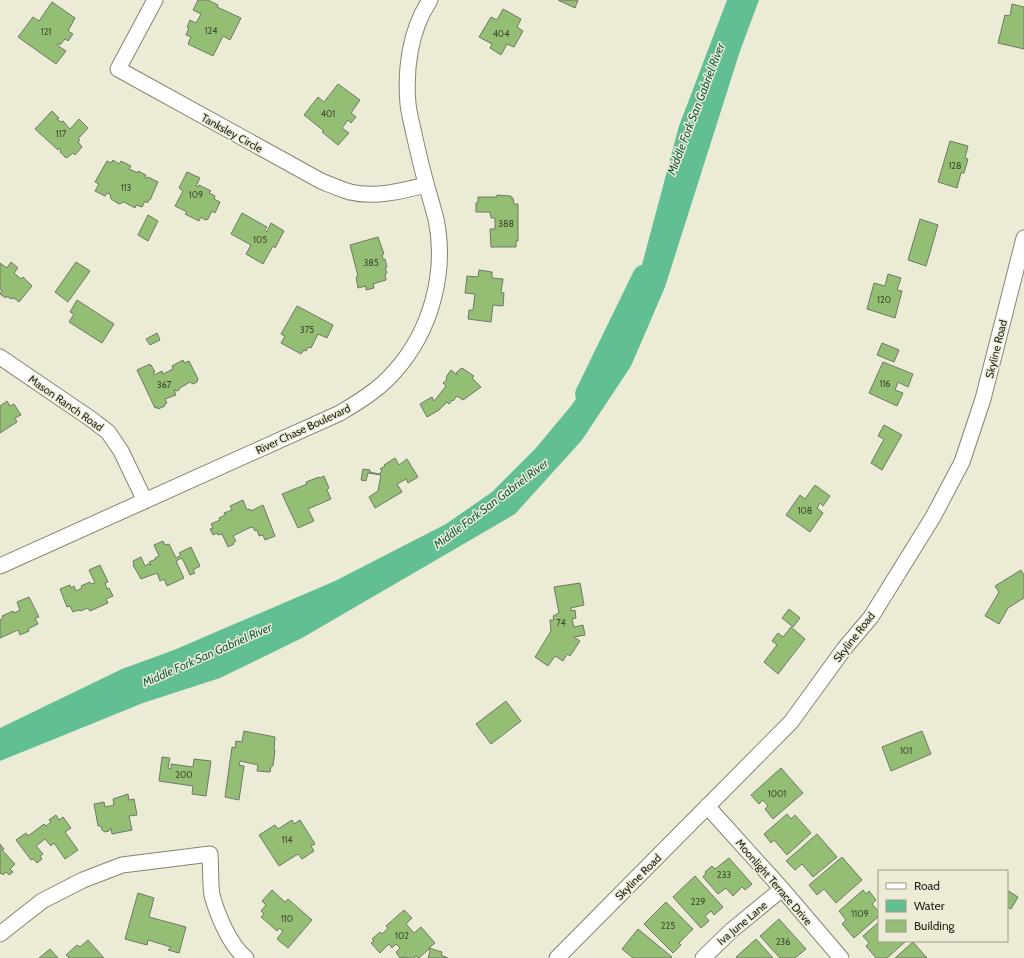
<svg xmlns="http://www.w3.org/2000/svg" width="1024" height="958" viewBox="0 0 1024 958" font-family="Cabin,sans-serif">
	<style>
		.water { fill: #61bf93 }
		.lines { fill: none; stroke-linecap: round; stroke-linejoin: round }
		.river { stroke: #61bf93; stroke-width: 20 }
		.building { fill: #94be74; stroke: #6e7968 }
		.minor-casing { stroke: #868471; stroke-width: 17 }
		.minor { stroke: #fff; stroke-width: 15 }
		.labels { text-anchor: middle; stroke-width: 3; stroke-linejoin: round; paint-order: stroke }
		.number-label { font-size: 9px; fill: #424b33 }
		.street-label { font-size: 11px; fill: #26251d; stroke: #ecebd5 }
		.water-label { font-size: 12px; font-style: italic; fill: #196043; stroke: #ecebd5 }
	</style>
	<rect width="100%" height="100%" fill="#ecebd5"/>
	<!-- water -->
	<path class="water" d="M727,0H759L740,51L665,287L631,366L582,440L515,514L302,638L220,678L143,703L0,761V728L122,669L174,650L335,581L446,524L492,492L535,449L571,406L613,346L635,291L679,126Z"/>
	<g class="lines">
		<!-- river -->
		<path class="river" d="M585,394L643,275"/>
	</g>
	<!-- building -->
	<path class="building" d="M198,0H208L218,5L217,7L241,18L230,40L223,36L213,56L188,44L191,37L186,35L189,28L187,27L190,20L196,23L201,14L193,10Z
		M558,0H578L575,8Z
		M52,2L75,18L68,31L73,34L68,41L65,39L60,45L58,43L57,45L66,51L56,64L18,37L33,17L39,21Z
		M1012,4L1024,7V49L998,43L1005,15L1010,16Z
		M503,9L521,19L517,27L523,31L514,47L507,44L501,55L490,48L492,44L479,37L491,17L497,20Z
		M338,84L360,100L351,113L356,117L351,123L348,120L342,128L349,133L338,145L322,132L324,131L304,115L318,97L324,102Z
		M52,111L59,118L57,119L61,122L63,121L70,129L79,119L88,128L78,139L80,140L78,142L82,147L75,155L73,153L68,157L66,158L60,152L61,149L59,148L58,150L35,129Z
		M950,141L968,146L965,158L968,159L964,173H961L957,188L938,182Z
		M113,160L119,164L121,161L131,166L129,169L138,173V171L146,175L145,177L147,178L148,177L158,182L150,200H149L147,203L145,201L142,207L136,205L135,208L124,202L119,204L111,199L110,194L107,193L105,196L95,191L99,184L95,182L107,161L111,163Z
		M187,172L200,178L196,186L198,187L199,185L211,191L209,193L215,196L214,199L220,202L215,213L212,211L208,219L205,220L201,217L199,221L185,214L187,212L175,206L183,191L179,188Z
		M497,195L511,196V198H513L514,204H518V241H516V247H491L490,229H495V218H491L490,212H476V203H478V197H497Z
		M242,213L267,227L265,230L267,232L271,223L284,231L275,248L273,246L263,264L246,254L251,245L231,234Z
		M148,215L158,221L148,241L138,235Z
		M920,219L938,225L926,266L908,260Z
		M378,237L384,254L382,255L383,259H385L387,267L385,268L387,273L385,274L386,280L373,284L374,288L366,290V286L358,288L356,277L358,276L350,245Z
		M11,262L18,268L14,273L21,279L23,277L32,286L19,302L14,298L11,299L7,296L6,298L0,294L2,291L0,289V263L7,268Z
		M76,262L90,271L68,302L55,292Z
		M479,270L492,272V278L503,279L501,292L504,293L503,306L493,305L491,322L468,319L469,310H473L475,294L465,293L467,276L478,277Z
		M888,274L901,278L897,290L902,291L895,318L867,309L874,283L885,286Z
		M77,300L114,324L102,343L69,322L74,314L70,312Z
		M297,306L333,325L327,338L318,334L311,348L308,347L306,351L304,350L301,354L281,343L285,336L281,334Z
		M157,333L160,340L150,345L146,339Z
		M882,343L899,350L894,362L877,355Z
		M183,360L184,363L189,361L198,379L197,382L193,384L190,382L180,388L178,391L174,390L176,395L165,399L167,403L164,405L165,406L158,409L157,407L155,408L137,370L150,364V366L151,365L155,372L153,373L154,375L162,371L163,374L173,369L172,366Z
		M883,362L913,374L908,387L898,382L895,390L903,393L897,406L869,393Z
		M462,368L474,376L472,378L481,387L463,400L457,396L453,401L452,400L449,404L447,402L439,410L427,417L420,404L432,397L434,401L435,400L446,386L443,383L447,379L446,377L451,370L457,375L456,373L460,369H461Z
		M7,401L10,406L14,404L21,415L15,418L17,422L0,433V406Z
		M884,425L902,435L882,470L871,463L884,439L878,436Z
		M395,458L399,465L407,459L418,477L408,483L406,479L397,484L402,492L375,508L369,497L378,491L381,475L368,473L366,481L361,480L363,469L370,470V472L379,474L382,471L380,469L385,466L384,465Z
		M324,476L329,488L327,490L331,499L308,509L314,521L298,528L282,494L307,484L306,482L319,477L320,478Z
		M815,485L830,496L823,506L820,503L817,508L823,513L810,532L786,515L800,495L805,499Z
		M243,500L247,510L250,509L251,511L263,505L275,536L265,540L263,535L259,536L257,530L255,531L253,527L249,528L233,536L236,541L233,543L234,544L228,547L222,534L218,535L217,533L213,535L210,529L213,528L211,524L220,520L219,518L225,515L224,513L232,510L230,506Z
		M163,541L165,545L169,544L176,558L181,555L179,553L191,547L200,566L193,570L195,573L190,575L182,558L176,561L184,578L167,586L164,579L160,581L157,573L141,579L133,565H134L133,561L141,557L145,566L148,564L151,565L149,562L156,559L155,558L159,556L154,545Z
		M100,565L108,582L105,583L107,589L109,588L113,596L106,599L108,603L90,611L88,608L80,611L79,610L73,612L70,606L67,607L60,589L70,585L71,588L74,586L76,591L82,588L81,586L90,582L91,584L95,583L89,570Z
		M1021,570L1024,575V598L1008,608L999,624L985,616L999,592L995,586Z
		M580,583L584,605L571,608V611L575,610L576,618L572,619L574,627L583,625L585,635L574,637L580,641L570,656L567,654L563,661L555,656L548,666L535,657L551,631L550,620H554L553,616L559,613L554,587Z
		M29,597L39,617L35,618L38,624L28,629L29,631L20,635L18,630L0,638V620L3,618L2,616L13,611L14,613L20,610L17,602Z
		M789,609L800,618L793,627L782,618Z
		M791,627L805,639L778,674L764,662L777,645L772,641L778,633L783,637Z
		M506,701L521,721L491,744L476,724Z
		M244,731L275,737L274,750H275L273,766H271L270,772L257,771L258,765L240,761L239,765L244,766L239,800L225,797L232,747L235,748L236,741L242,742Z
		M922,731L931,754L891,771L882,747Z
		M162,757L170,758L168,768L171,769V764L193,767L194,759L211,761L206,796L192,794L193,786L159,781Z
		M781,768L803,793L773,819L765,809L768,806L763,800L759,804L751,795Z
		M128,794L129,800L134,799L137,815L129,816L132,830L112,834L111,828L109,831L105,832L102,830L101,826H98L94,804L104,802L105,807L114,805L113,799Z
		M787,814L791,819L795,815L811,833L787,855L774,840L771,843L764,834Z
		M56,815L59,820L63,817L71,828L65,832L78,850L65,859L54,843L51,846L45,839L36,846L43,854L40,856L42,859L37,863L33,859L31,860L16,840L26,833L28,836L44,824L46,826L51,822L49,820Z
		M292,820L294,824L300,820L315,844L311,846L314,851L302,859L298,854L279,866L259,835L275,825L278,829Z
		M817,834L837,857L813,877L802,864L795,870L786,861Z
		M0,844L4,849L2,850L15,864L10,869L13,872L9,875L6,872L3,875L1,873L0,874Z
		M842,857L862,880L836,903L824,889L817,895L809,885Z
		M729,858L752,884L745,890L742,887L733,896L726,888L718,894L703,877L706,873L705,872L712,866L715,869Z
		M695,876L723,907L714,915L711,911L705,916L709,921L701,928L673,897Z
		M272,890L285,902L288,899L312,920L288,948L277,939L283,931L279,928L277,931L261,917L264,914L261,911L266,905L262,901Z
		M863,890L866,894L869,891L876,900L872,904L879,912V916L854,938L842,924L846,920L839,911Z
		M1007,890L1018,897L1011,909L1007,907Z
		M138,893L154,898L149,917L186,927L179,953L168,950L171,947L148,940L147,945L125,939Z
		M666,902L693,929L679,943L681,945L673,953L644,924Z
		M404,910L412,918L406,924L414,933L421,927L435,943L429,948L442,952L441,955L448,958H428L430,951L429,949L419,958L416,956L414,958H407L406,957L400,958L396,952L400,948L396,944L392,948L389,944L380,953L371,943L374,941L372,939L380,932L382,934L388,928L386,926Z
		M779,919L806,949L795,958H780L760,936Z
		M879,922V941H906L887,958H876L866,946L869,943L863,936Z
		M638,929L672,957L671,958H633L622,949Z
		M756,939L773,958H738L736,957Z
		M88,940L104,958H68L69,957L66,955L77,945L80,947Z
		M913,942L927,958H895Z
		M50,949L58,958H39Z"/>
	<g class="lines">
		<!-- minor casing -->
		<g class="minor-casing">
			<path id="minor" d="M155,0L118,69L321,181C331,185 340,189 350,192C375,198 402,191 426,185
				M0,357L91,419L108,432L121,451L145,501
				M0,566L340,413C360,401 380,389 395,371C431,331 447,272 436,219C433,208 430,197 427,187C422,169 418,152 414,134C412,124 409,114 408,104C405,69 410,30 430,0
				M707,806L782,889L841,958
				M0,934L42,901L83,880L122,865L210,854C211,867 210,882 212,895C217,914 230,946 246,958
				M557,958L791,722L844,649L871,617L933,517L962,462L983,399L1024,238
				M703,958L732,930L782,889"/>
		</g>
		<!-- minor -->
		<use href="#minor" class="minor"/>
	</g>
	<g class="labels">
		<!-- number labels -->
		<g class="number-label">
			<text x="211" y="34">124</text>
			<text x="46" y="35">121</text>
			<text x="501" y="37">404</text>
			<text x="328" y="117">401</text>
			<text x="61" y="137">117</text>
			<text x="955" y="169">128</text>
			<text x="126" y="191">113</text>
			<text x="196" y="198">109</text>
			<text x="506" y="227">388</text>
			<text x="260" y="243">105</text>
			<text x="371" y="266">385</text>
			<text x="884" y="303">120</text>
			<text x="307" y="333">375</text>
			<text x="885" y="387">116</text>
			<text x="164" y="388">367</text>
			<text x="805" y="514">108</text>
			<text x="561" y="626">74</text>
			<text x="906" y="754">101</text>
			<text x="184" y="778">200</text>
			<text x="777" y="797">1001</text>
			<text x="287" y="843">114</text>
			<text x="724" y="878">233</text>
			<text x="698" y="905">229</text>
			<text x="860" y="917">1109</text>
			<text x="287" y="922">110</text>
			<text x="668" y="929">225</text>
			<text x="402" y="939">102</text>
			<text x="783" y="945">236</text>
		</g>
		<!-- street labels -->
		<g class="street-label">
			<text transform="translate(232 133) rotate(29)" y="4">Tanksley Circle</text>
			<text transform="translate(996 349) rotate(-76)" y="4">Skyline Road</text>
			<text transform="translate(66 403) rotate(35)" y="4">Mason Ranch Road</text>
			<text transform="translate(303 429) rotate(-25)" y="4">River Chase Boulevard</text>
			<text transform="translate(854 637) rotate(-52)" y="4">Skyline Road</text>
			<text transform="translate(638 877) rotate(-45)" y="4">Skyline Road</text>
			<text transform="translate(774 882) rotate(49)" y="4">Moonlight Terrace Drive</text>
			<text transform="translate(742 923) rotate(-40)" y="4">Iva June Lane</text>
		</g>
		<!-- water labels -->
		<g class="water-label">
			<text transform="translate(696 109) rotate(-69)" y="4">Middle Fork San Gabriel River</text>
			<text transform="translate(491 504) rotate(-37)" y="4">Middle Fork San Gabriel River</text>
			<text transform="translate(207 655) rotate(-24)" y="4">Middle Fork San Gabriel River</text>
		</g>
	</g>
	<!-- legend -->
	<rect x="878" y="870" width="130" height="72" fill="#ecebd5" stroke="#9d9c8b"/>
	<rect x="886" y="883" width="20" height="6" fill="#ffffff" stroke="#9d9c8b"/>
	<text x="914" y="890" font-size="12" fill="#26251d">Road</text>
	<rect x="886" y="900" width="20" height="12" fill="#61bf93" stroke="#9d9c8b"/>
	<text x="914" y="910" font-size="12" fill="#26251d">Water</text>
	<rect x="886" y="920" width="20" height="12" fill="#94be74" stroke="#9d9c8b"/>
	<text x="914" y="930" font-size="12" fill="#26251d">Building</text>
</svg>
